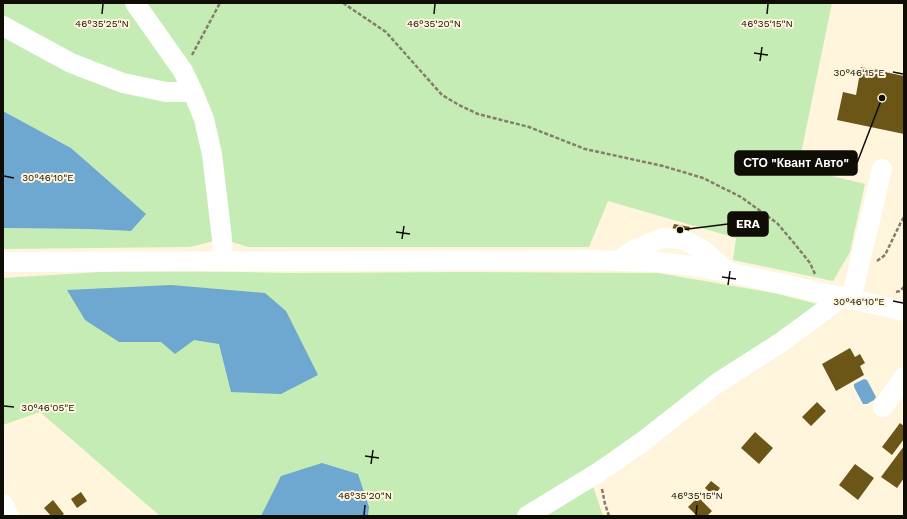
<svg xmlns="http://www.w3.org/2000/svg" width="907" height="519" viewBox="0 0 907 519" font-family="'Work Sans',sans-serif">
	<style>
		.green { fill: #c6ecb6 }
		.water { fill: #6ea7cf }
		.building { fill: #6b5517 }
		.lines { fill: none; stroke-linecap: round; stroke-linejoin: round }
		.path { stroke: #837d6d; stroke-width: 2.5; stroke-dasharray: 4 2; stroke-linecap: butt }
		.minor { stroke: #fff; stroke-width: 20 }
		.ticks { fill: none; stroke: #100d06; stroke-width: 1.5 }
		.ticks-label { font-size: 10px; text-anchor: middle; fill: #100d06; stroke: #fff5dc; stroke-width: 4; stroke-linejoin: round; paint-order: stroke }
		.leader { fill: none; stroke: #100d06; stroke-width: 1.5 }
		.callout-dot { fill: #100d06; stroke: #fff5dc; stroke-width: 1.5 }
		.callout { fill: #100d06; stroke: #100d06; stroke-width: 1.5 }
		.callout-label { font-size: 12px; text-anchor: middle; font-weight: bold; fill: #fff }
	</style>
	<rect width="100%" height="100%" fill="#fff5dc"/>
	<!-- green -->
	<path class="green" d="M3,3H832L798,168L865,184L850,252L833,281L733,260L736,238L608,201L589,247H248L222,239L190,247L3,249V228L88,229L131,231L71,148L3,111Z
		M133,270L289,273L464,272L658,273L774,293L829,307L524,516H160L40,412L3,425V278Z
		M591,480L603,516H529Z"/>
	<!-- water -->
	<path class="water" d="M3,111L71,148L146,214L131,231L88,229L3,228Z
		M171,285L265,293L286,311L318,375L281,394L231,392L219,344L194,340L175,354L161,342H119L85,320L67,290Z
		M864,379L867,380L876,397L874,400L867,404H863L854,387V384Z
		M322,463L358,474L369,507L368,516H261L281,476Z"/>
	<!-- building -->
	<path class="building" d="M861,67L904,76V134L837,120L843,92L856,95Z
		M674,224L690,227L687,236L671,233Z
		M850,348L855,357L860,354L865,363L860,366L864,375L836,391L822,364Z
		M817,402L826,411L811,426L802,417Z
		M900,423L904,426V439L892,455L882,447Z
		M755,432L773,448L759,464L741,448Z
		M904,446V478L897,488L881,477Z
		M855,464L874,478L858,500L839,485Z
		M711,481L720,488L714,496L705,488Z
		M81,492L87,501L77,508L71,499Z
		M698,497L712,511L707,516H697L688,507Z
		M53,500L64,514L61,516H51L44,508Z"/>
	<g class="lines">
		<!-- path -->
		<path class="path" d="M343,3L386,32L442,95L459,105L478,114L529,127L585,149L663,166L703,178L741,197L777,223L794,243L810,263L815,274
			M192,55L220,3
			M877,261L885,255L900,224L904,217
			M896,292L900,291L904,287
			M602,489L605,504L609,516"/>
		<!-- minor -->
		<path class="minor" d="M135,3L183,71L193,92L204,119L212,154L222,239L223,261
			M3,26L71,63L123,83L166,92H193
			M618,261L634,250L663,238L682,239L703,250L728,272
			M3,262L591,260L656,262L686,265L728,272L904,311
			M851,299L882,169
			M883,407L904,377
			M3,504L9,516
			M527,516L599,472L615,461L642,442L716,384L780,343L829,307L841,297"/>
	</g>
	<!-- ticks -->
	<path class="ticks" d="M102,14L103,4M434,14L435,4M767,14L768,4M754,53L768,55M760,61L762,47M893,72L903,74M4,176L14,178M396,232L410,234M402,239L404,226M722,277L736,279M728,285L730,271M893,301L903,303M4,406L14,407M365,456L379,458M371,464L373,450M364,515L365,505M696,515L697,505"/>
	<g class="ticks-label">
		<text x="102" y="27">46°35'25"N</text>
		<text x="434" y="27">46°35'20"N</text>
		<text x="767" y="27">46°35'15"N</text>
		<text x="859" y="76">30°46'15"E</text>
		<text x="48" y="181">30°46'10"E</text>
		<text x="859" y="305">30°46'10"E</text>
		<text x="48" y="411">30°46'05"E</text>
		<text x="365" y="499">46°35'20"N</text>
		<text x="697" y="499">46°35'15"N</text>
	</g>
	<!-- callouts -->
	<path class="leader" d="M882 98L857 163M680 230L728 224"/>
	<g class="callout-dot">
		<circle cx="882" cy="98" r="4"/>
		<circle cx="680" cy="230" r="4"/>
	</g>
	<g class="callout">
		<rect x="735" y="151" width="122" height="24" rx="4"/>
		<rect x="728" y="212" width="40" height="24" rx="4"/>
	</g>
	<g class="callout-label">
		<text x="796" y="167">СТО "Квант Авто"</text>
		<text x="748" y="228">ERA</text>
	</g>
	<!-- border -->
	<rect width="907" height="519" fill="none" stroke="#100d06" stroke-width="8"/>
</svg>
